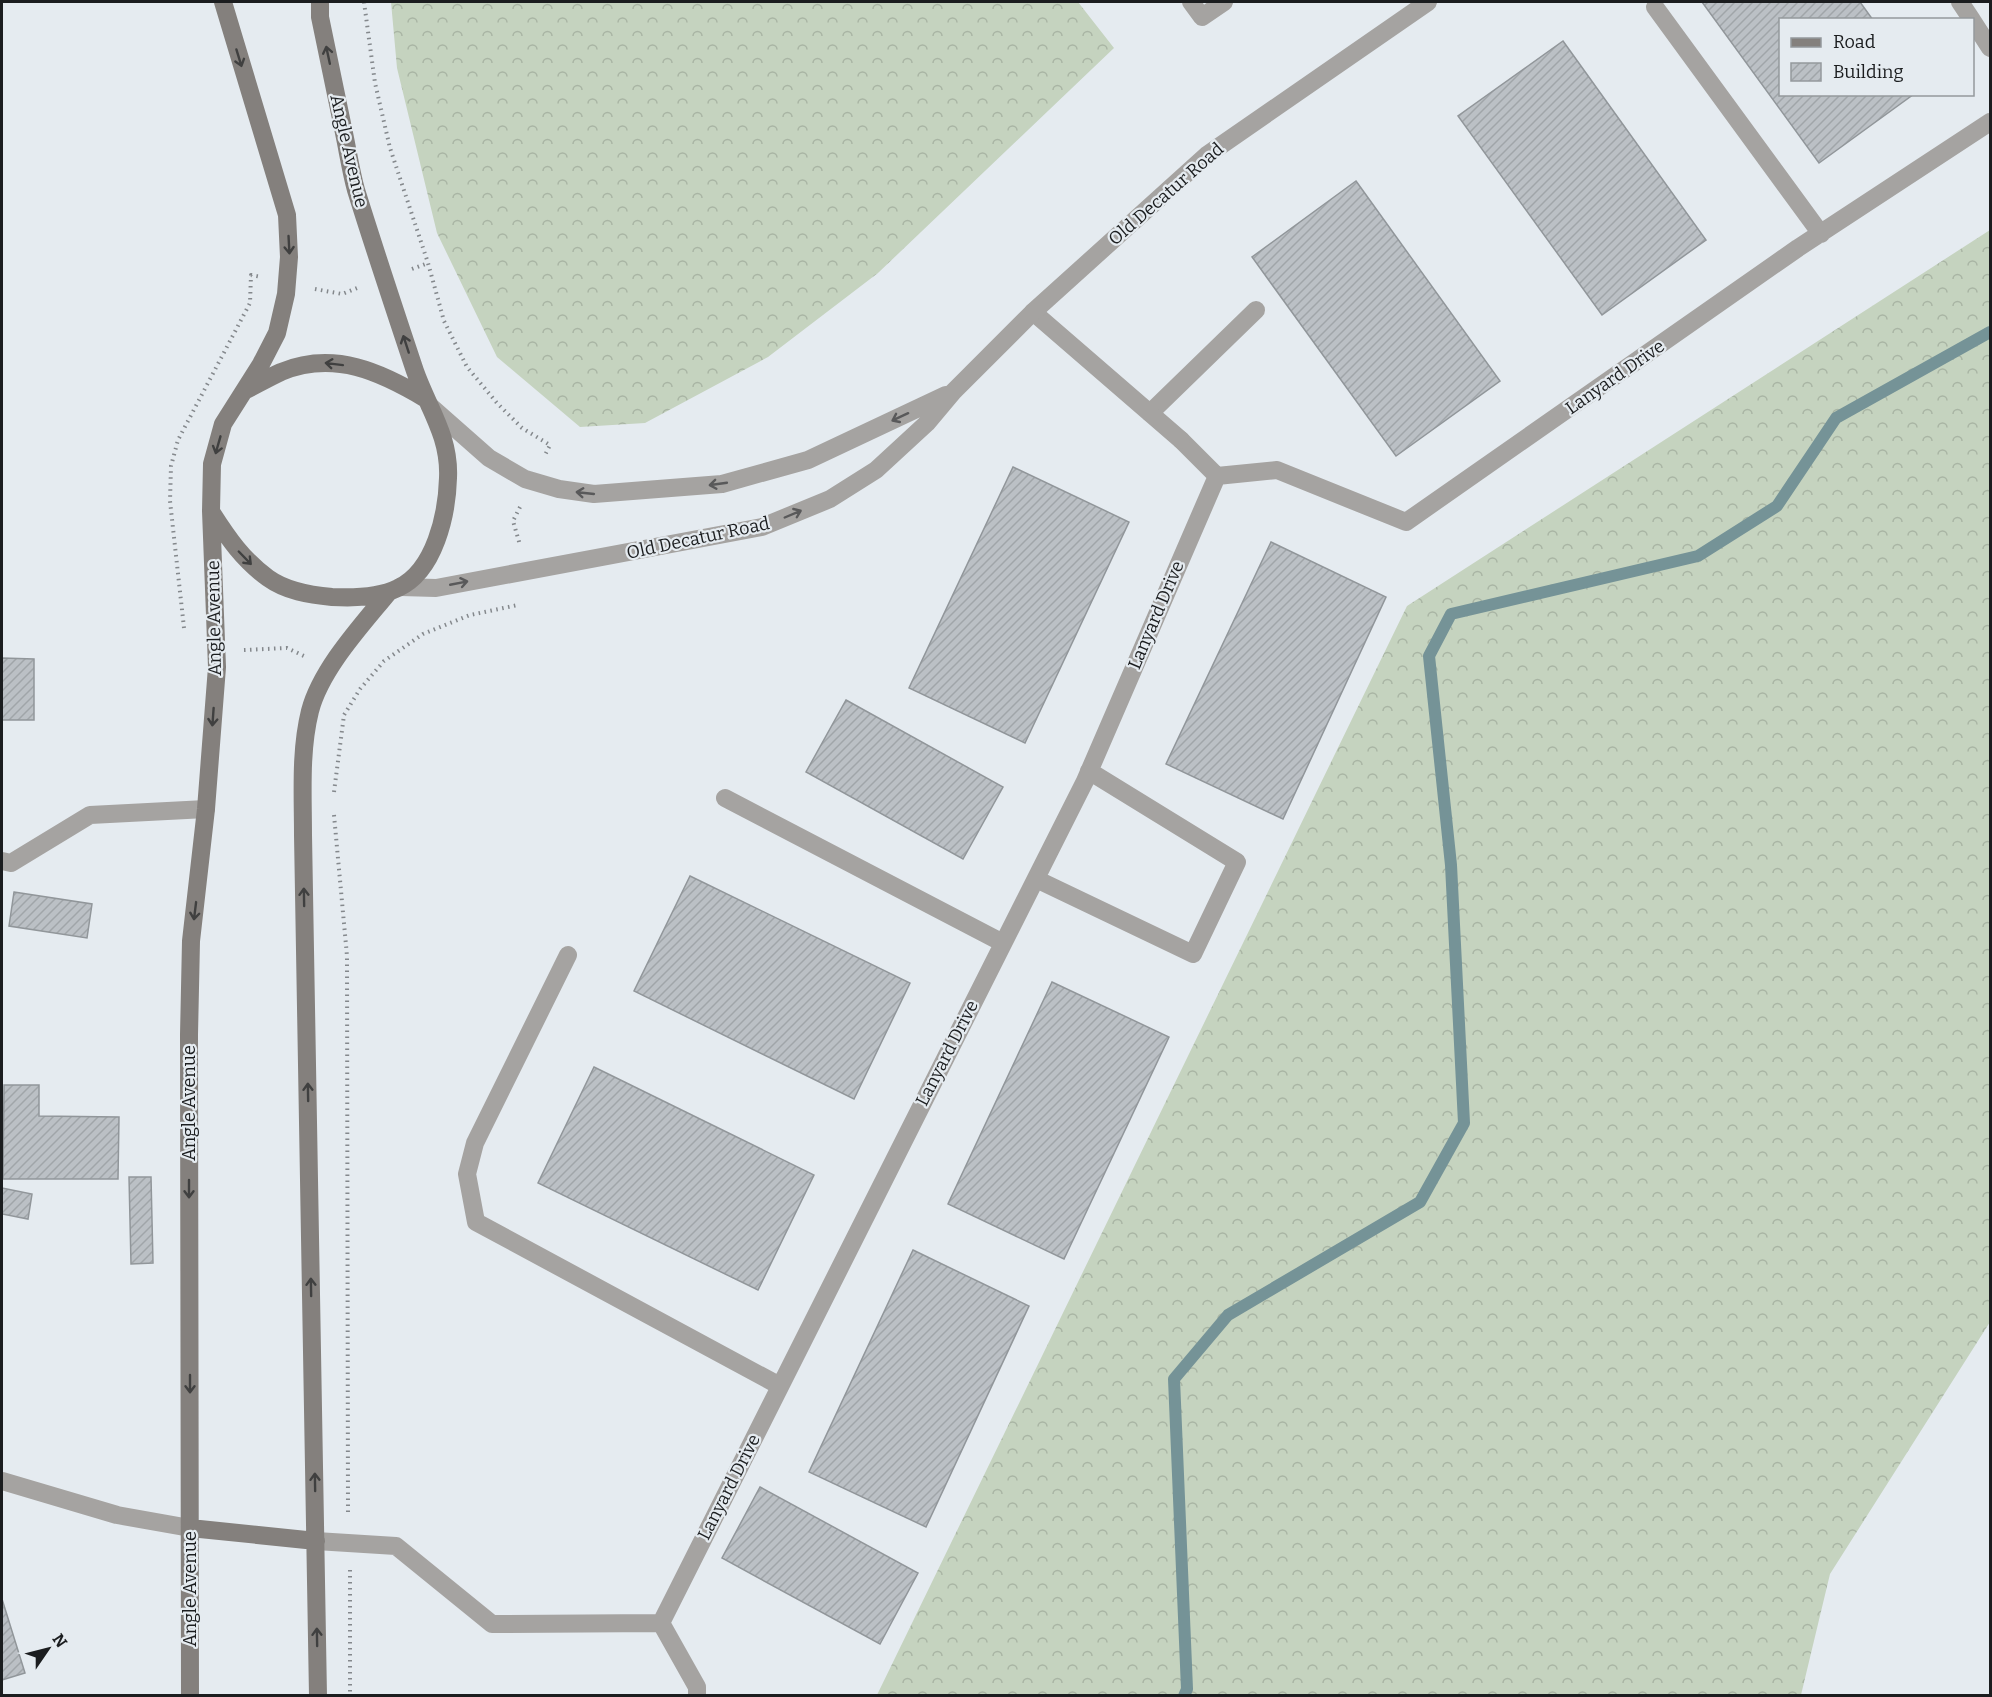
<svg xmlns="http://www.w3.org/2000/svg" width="1992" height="1697" viewBox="0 0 1992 1697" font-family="Bitter,serif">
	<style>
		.forest { fill: url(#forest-crowns) }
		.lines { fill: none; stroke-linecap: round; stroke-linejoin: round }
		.stream { stroke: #759397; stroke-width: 12 }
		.building { fill: url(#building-hatch); stroke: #91969a; stroke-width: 1.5 }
		.path { stroke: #84888c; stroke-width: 4; stroke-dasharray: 1.5 4.5; stroke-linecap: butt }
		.service { stroke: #a5a3a1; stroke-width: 18 }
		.minor { stroke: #a5a3a1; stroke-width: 18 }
		.tertiary { stroke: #a5a3a1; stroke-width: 18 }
		.secondary { stroke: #84807d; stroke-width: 18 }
		.oneway { stroke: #404040 }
		.oneway2 { stroke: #59595a }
		.labels { text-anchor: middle; stroke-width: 4.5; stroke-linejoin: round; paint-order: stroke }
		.street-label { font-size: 18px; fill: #1b1d1f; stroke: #e5ebf0 }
	</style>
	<defs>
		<pattern id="forest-crowns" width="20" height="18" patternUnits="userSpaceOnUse" patternTransform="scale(1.5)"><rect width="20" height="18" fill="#c5d3bf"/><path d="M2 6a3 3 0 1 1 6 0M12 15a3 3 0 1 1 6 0" fill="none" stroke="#a9b5a4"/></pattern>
		<pattern id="building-hatch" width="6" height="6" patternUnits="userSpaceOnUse" patternTransform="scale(1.5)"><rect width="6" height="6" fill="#bbc0c5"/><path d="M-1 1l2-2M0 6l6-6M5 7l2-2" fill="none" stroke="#a0a5a9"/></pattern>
	</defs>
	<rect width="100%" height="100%" fill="#e5ebf0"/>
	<!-- forest -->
	<path class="forest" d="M391,2H1078L1114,48L878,273L768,357L645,423L580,427L497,357L437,233L397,68Z
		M1990,230V1322L1830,1574L1801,1695H877L1407,606Z"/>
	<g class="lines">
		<!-- stream -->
		<path class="stream" d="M1184,1696L1187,1689L1174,1379L1228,1315L1420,1202L1464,1123L1451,865L1429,656L1451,614L1698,556L1777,506L1836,418L1990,332"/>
	</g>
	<!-- building -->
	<path class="building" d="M1702,2H1860L1873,20H1780V94H1914L1819,163Z
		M1563,41L1706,240L1602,315L1458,116Z
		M1356,181L1500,381L1396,456L1252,257Z
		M1013,467L1129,522L1025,743L909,688Z
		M1271,542L1386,597L1283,819L1166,764Z
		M2,658L34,659V720H2Z
		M846,700L1003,787L963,859L806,772Z
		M690,876L910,983L854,1099L634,991Z
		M14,892L92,904L87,938L9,926Z
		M1052,982L1169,1037L1064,1259L948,1204Z
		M594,1067L814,1175L758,1290L538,1183Z
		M4,1085H39V1116L119,1117L118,1179H3Z
		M129,1177H151L153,1263L131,1264Z
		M2,1188L32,1194L28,1219L2,1214Z
		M913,1250L1029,1306L926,1527L809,1472Z
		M760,1487L918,1573L880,1644L722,1558Z
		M2,1599L25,1673L2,1680Z"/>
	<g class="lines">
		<!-- path -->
		<path class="path" d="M364,2L375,83L390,148L428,263L444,321L467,367L497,403L522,428L550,445L544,457
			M412,269L428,263
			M315,289L342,294L357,288
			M520,507L513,521L520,545
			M184,628L170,501L171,466L178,440L250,303L251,275L261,277
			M244,650L287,648L304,656
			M334,792L344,715L360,689L384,661L423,634L470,615L518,605
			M334,815L347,956L348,1515
			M350,1570V1696"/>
		<!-- service -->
		<path class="service" d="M1191,2L1202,17L1224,2
			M1960,2L1972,20
			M1655,7L1821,234
			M1972,20L1990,48
			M1150,413L1256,310
			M1181,440L1217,476L1277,470L1406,522L1798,248L1990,122
			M725,798L1003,943
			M2,861L11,863L90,815L206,809
			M1036,879L1193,954L1237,862L1089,771
			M568,955L475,1143L467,1174L476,1222L780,1386
			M2,1481L117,1515L190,1528
			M316,1541L396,1546L492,1624L661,1623L1085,781L1217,476
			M661,1623L697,1687V1696"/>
		<!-- minor -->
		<path class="minor" d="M1033,312L1181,440"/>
		<!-- tertiary -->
		<path class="tertiary" d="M430,406L489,458L525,479L559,489L594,494L722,484L808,460L946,395
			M401,587L436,588L762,527L830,499L876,470L927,423L953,392L1033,312L1207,155L1428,2"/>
		<!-- secondary -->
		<path class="secondary" d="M244,391C256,385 268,378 281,372C334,350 381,372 426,399
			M212,513C228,538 243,560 268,578C286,591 309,595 332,597C353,598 378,598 398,588C435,571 447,514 448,478C450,436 428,408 415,371C395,311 375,251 356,190C351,172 348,152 344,133C336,94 328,56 320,17V2
			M190,1528L316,1541
			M190,1696L189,1035L191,941L206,809L217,667L211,511L212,464L223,424L261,364L277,333L286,294L289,257L287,215L223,2
			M318,1696L303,835C303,794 300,751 310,711C321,669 361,626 388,593"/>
	</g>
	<!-- one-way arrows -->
	<defs><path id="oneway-shaft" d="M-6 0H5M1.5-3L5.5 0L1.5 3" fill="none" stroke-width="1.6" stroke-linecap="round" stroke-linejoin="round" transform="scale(1.5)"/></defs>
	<g class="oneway">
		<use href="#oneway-shaft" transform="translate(328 55) rotate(-102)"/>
		<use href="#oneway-shaft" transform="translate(239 58) rotate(73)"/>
		<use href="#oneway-shaft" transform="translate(289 245) rotate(87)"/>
		<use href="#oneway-shaft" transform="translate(406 344) rotate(-108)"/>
		<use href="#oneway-shaft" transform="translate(334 364) rotate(-173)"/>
		<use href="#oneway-shaft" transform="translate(218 445) rotate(106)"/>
		<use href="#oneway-shaft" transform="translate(245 558) rotate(46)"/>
		<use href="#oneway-shaft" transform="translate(213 717) rotate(94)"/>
		<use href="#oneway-shaft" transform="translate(304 897) rotate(-91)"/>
		<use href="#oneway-shaft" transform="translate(195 911) rotate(97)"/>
		<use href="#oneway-shaft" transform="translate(308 1092) rotate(-91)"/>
		<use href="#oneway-shaft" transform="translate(189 1189) rotate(90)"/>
		<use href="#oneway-shaft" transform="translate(311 1287) rotate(-91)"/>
		<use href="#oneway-shaft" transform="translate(190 1384) rotate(90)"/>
		<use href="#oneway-shaft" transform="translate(315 1482) rotate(-91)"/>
		<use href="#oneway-shaft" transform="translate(317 1637) rotate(-91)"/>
	</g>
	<g class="oneway2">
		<use href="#oneway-shaft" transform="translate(900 417) rotate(155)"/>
		<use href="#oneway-shaft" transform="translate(718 484) rotate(172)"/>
		<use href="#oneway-shaft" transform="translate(585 493) rotate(-174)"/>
		<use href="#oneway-shaft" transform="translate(793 514) rotate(-23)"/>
		<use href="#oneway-shaft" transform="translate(459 583) rotate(-11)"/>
	</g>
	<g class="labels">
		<!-- street labels -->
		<g class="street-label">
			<text transform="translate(349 151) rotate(77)" y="6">Angle Avenue</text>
			<text transform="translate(1166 194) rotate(-41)" y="6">Old Decatur Road</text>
			<text transform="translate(1615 377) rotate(-35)" y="6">Lanyard Drive</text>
			<text transform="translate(698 538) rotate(-12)" y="6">Old Decatur Road</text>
			<text transform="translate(1156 615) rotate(-67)" y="6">Lanyard Drive</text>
			<text transform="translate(214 618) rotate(-91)" y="6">Angle Avenue</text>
			<text transform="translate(947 1053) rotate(-63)" y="6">Lanyard Drive</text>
			<text transform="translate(189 1103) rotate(-90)" y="6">Angle Avenue</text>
			<text transform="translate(729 1487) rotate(-63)" y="6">Lanyard Drive</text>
			<text transform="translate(190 1589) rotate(-90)" y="6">Angle Avenue</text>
		</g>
	</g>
	<!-- border -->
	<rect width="1992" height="1697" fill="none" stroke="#1b1d1f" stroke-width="6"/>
	<!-- legend -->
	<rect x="1779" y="18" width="195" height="78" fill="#e5ebf0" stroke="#94999c" stroke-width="1.5"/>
	<rect x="1791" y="38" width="30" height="9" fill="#84807d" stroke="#94999c" stroke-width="1.5"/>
	<text x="1833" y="48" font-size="18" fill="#1b1d1f">Road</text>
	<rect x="1791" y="63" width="30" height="18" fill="url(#building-hatch)" stroke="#94999c" stroke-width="1.5"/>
	<text x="1833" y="78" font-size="18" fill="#1b1d1f">Building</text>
	<!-- north arrow -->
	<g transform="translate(48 1649) rotate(55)" stroke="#e5ebf0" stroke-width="4.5" paint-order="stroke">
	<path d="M0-4.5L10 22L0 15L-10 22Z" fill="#1b1d1f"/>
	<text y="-9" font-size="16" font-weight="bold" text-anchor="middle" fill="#1b1d1f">N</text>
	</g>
</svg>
